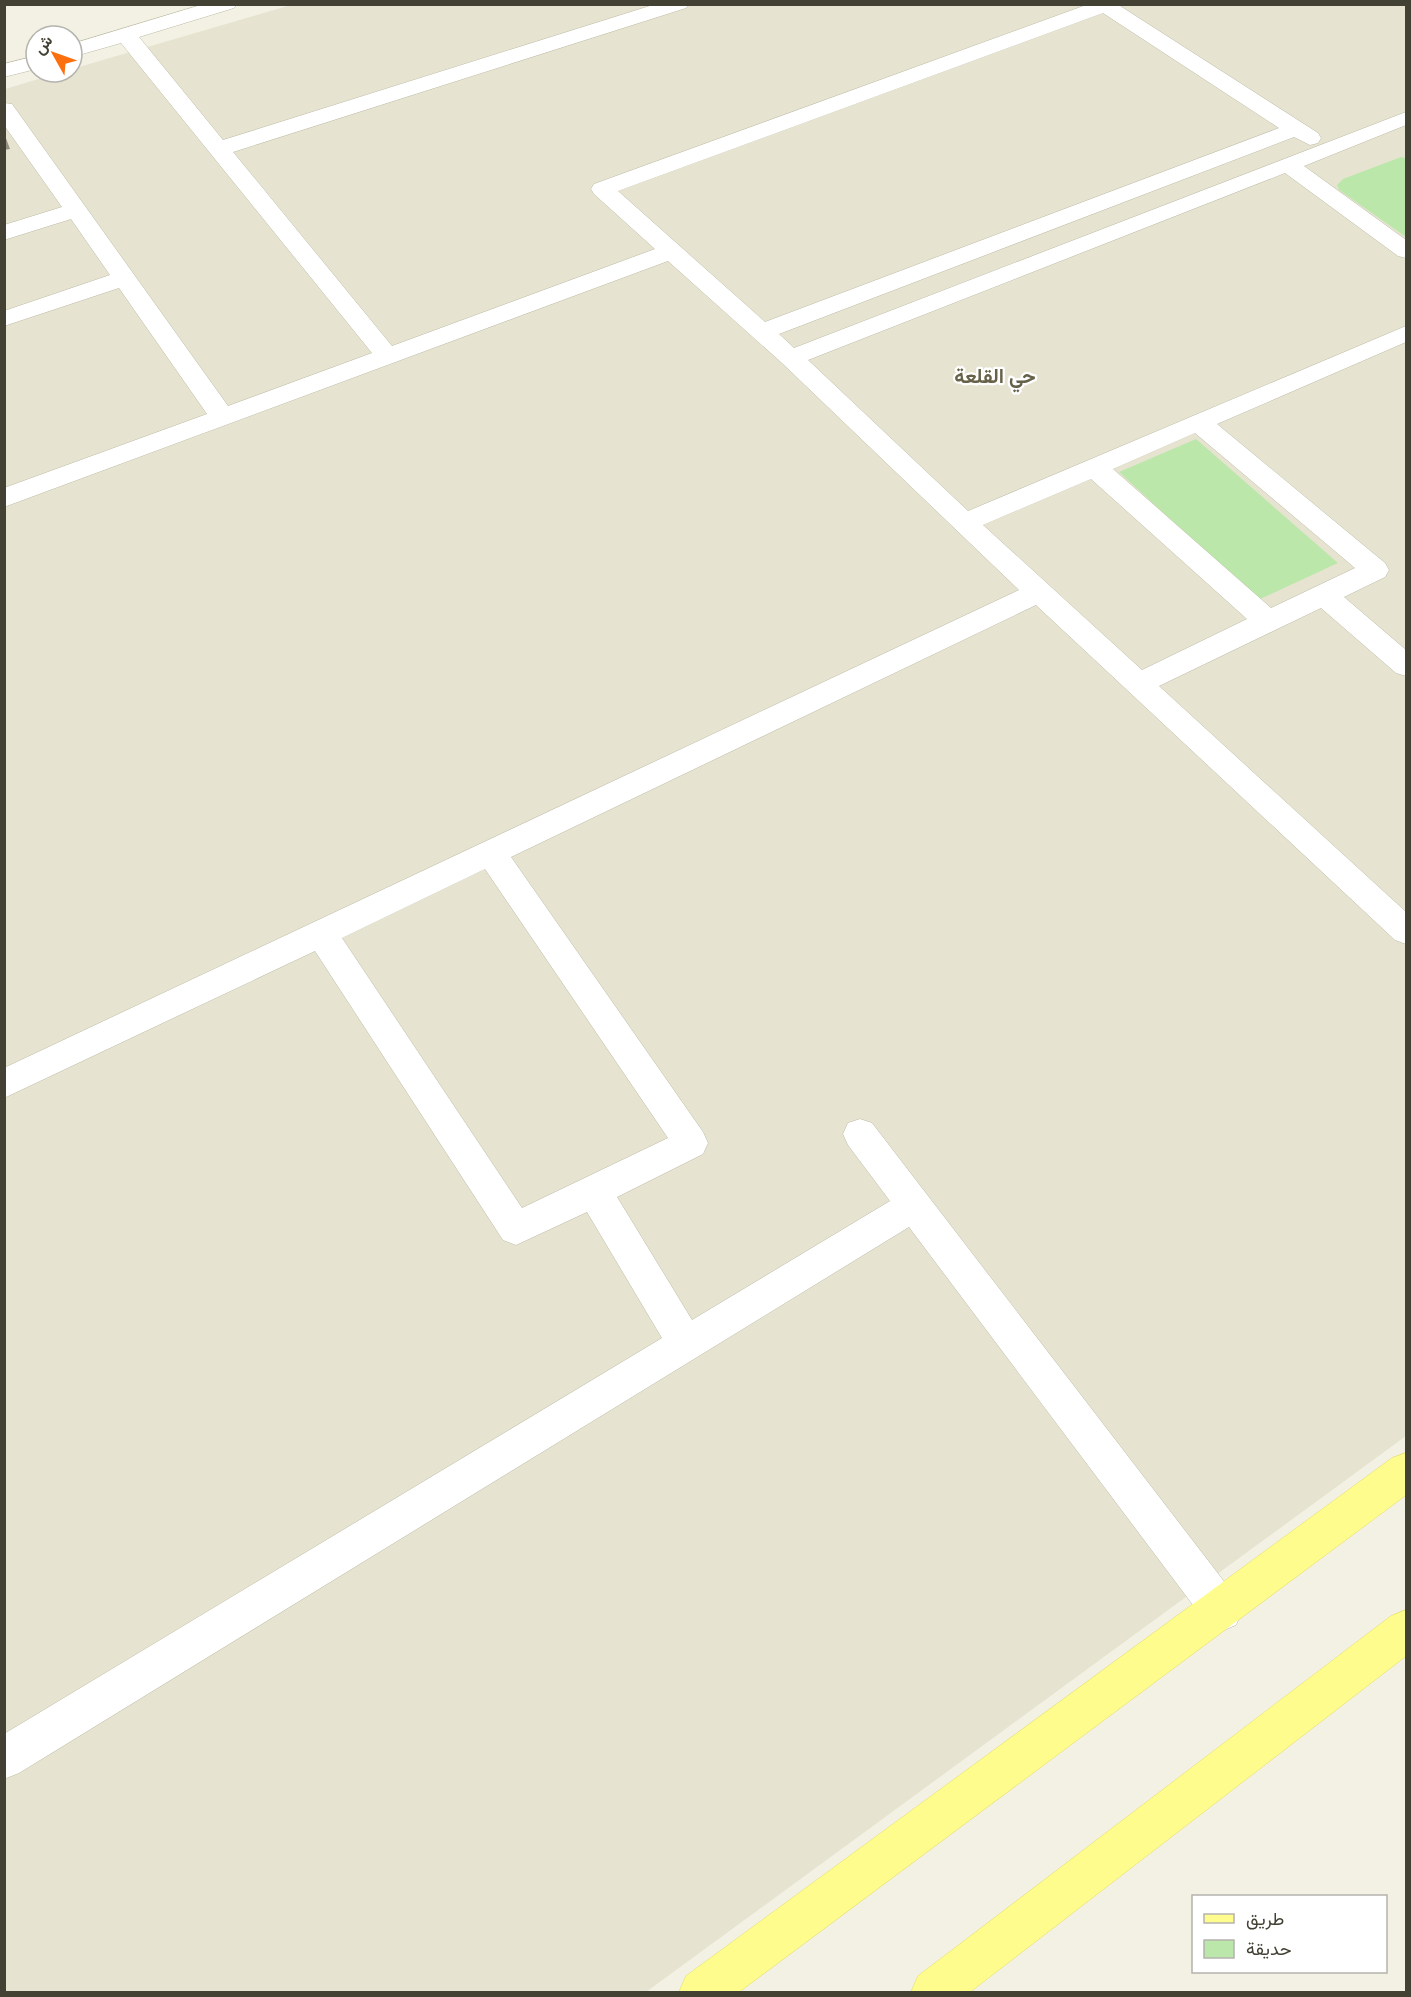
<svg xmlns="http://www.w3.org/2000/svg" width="1411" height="1997" viewBox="0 0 1411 1997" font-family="'Space Grotesk',Vazirmatn,sans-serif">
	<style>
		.residential { fill: #e6e4d1 }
		.green { fill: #bce7aa }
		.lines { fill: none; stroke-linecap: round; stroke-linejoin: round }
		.minor-casing { stroke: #bdbba5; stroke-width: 1 }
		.major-casing { stroke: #e4de5e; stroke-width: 1 }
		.minor { fill: #fff; fill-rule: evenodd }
		.major { fill: #fffc8e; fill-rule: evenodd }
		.shaded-wall { fill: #949181 }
		.labels { text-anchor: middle; stroke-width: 4.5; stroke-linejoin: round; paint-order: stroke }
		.far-district-label { font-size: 20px; font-weight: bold; fill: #66624a; stroke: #fff }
	</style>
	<rect width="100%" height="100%" fill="#f2f1e3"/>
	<!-- residential -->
	<path class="residential" d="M291,5H1406V1436L646,1992H5V89L62,72H72V69Z"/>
	<!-- green -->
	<path class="green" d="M1401,157L1406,158V237L1339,190L1337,185L1343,179Z
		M1196,439L1338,563L1258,600L1119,472Z"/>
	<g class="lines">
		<!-- minor casing -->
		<g class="minor-casing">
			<path id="minor" d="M204,4H237L234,8L139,37L223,140L656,4H689L686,8L233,152L392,346L655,249L594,194L591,189L594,184L1089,4H1117L1318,133L1321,138L1318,143L1310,145L1294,137L779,334L794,348L1406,112V125L1304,166L1406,240V258L1398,256L1285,173L808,360L968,511L1406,326V342L1217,424L1385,563L1389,570L1385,577L1344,597L1406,650V676L1396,673L1321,608L1159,686L1406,912V944L1395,940L1036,605L511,857L703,1132L708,1143L703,1154L617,1197L692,1320L890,1201L848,1145L843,1134L848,1123L860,1119L872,1123L1236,1597L1242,1611L1236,1625L1222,1631L1208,1625L909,1227L19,1773L4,1779V1734L662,1338L587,1212L516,1245L503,1240L315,951L4,1098V1068L1019,590L782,363L668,261L4,507V488L207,414L119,288L4,326V311L110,275L71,219L4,240V225L62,207L4,125V103L12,104L228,406L372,353L121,43L72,57V44ZM1103,13L1279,128L765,322L618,191ZM1195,433L1355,568L1271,608L1113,469ZM1091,479L1247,619L1142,670L983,525ZM485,869L668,1138L522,1208L342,938Z
				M36,56V69L4,77V64Z"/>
		</g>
		<!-- major casing -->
		<g class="major-casing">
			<path id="major" d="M1406,1453V1495L739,1992H679L686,1976L1392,1458Z
				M1406,1610V1656L970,1992H911L918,1976L1391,1616Z"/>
		</g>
		<!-- minor -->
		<use href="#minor" class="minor"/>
		<!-- major -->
		<use href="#major" class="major"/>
	</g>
	<!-- shaded-wall -->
	<path class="shaded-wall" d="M4,133L10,149L4,150Z"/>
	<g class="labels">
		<!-- far-district labels -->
		<g class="far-district-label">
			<text x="995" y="383">حي القلعة</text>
		</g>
	</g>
	<!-- border -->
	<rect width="1411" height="1997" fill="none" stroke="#434133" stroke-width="12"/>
	<!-- legend -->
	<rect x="1192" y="1895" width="195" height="78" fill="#ffffff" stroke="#b4b3ad" stroke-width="1.5"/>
	<rect x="1204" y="1914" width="30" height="9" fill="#fffc8e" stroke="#b4b3ad" stroke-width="1.5"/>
	<text x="1246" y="1925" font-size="18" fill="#434133">طريق</text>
	<rect x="1204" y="1940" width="30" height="18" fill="#bce7aa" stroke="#b4b3ad" stroke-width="1.5"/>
	<text x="1246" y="1955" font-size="18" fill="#434133">حديقة</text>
	<!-- north arrow -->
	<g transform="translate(54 54) rotate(310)"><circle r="28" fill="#ffffff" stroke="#b4b3ad" stroke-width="1.5"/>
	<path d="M0-4.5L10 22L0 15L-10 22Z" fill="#fc6f0f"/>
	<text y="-9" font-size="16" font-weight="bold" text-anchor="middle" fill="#434133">ش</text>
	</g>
</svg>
